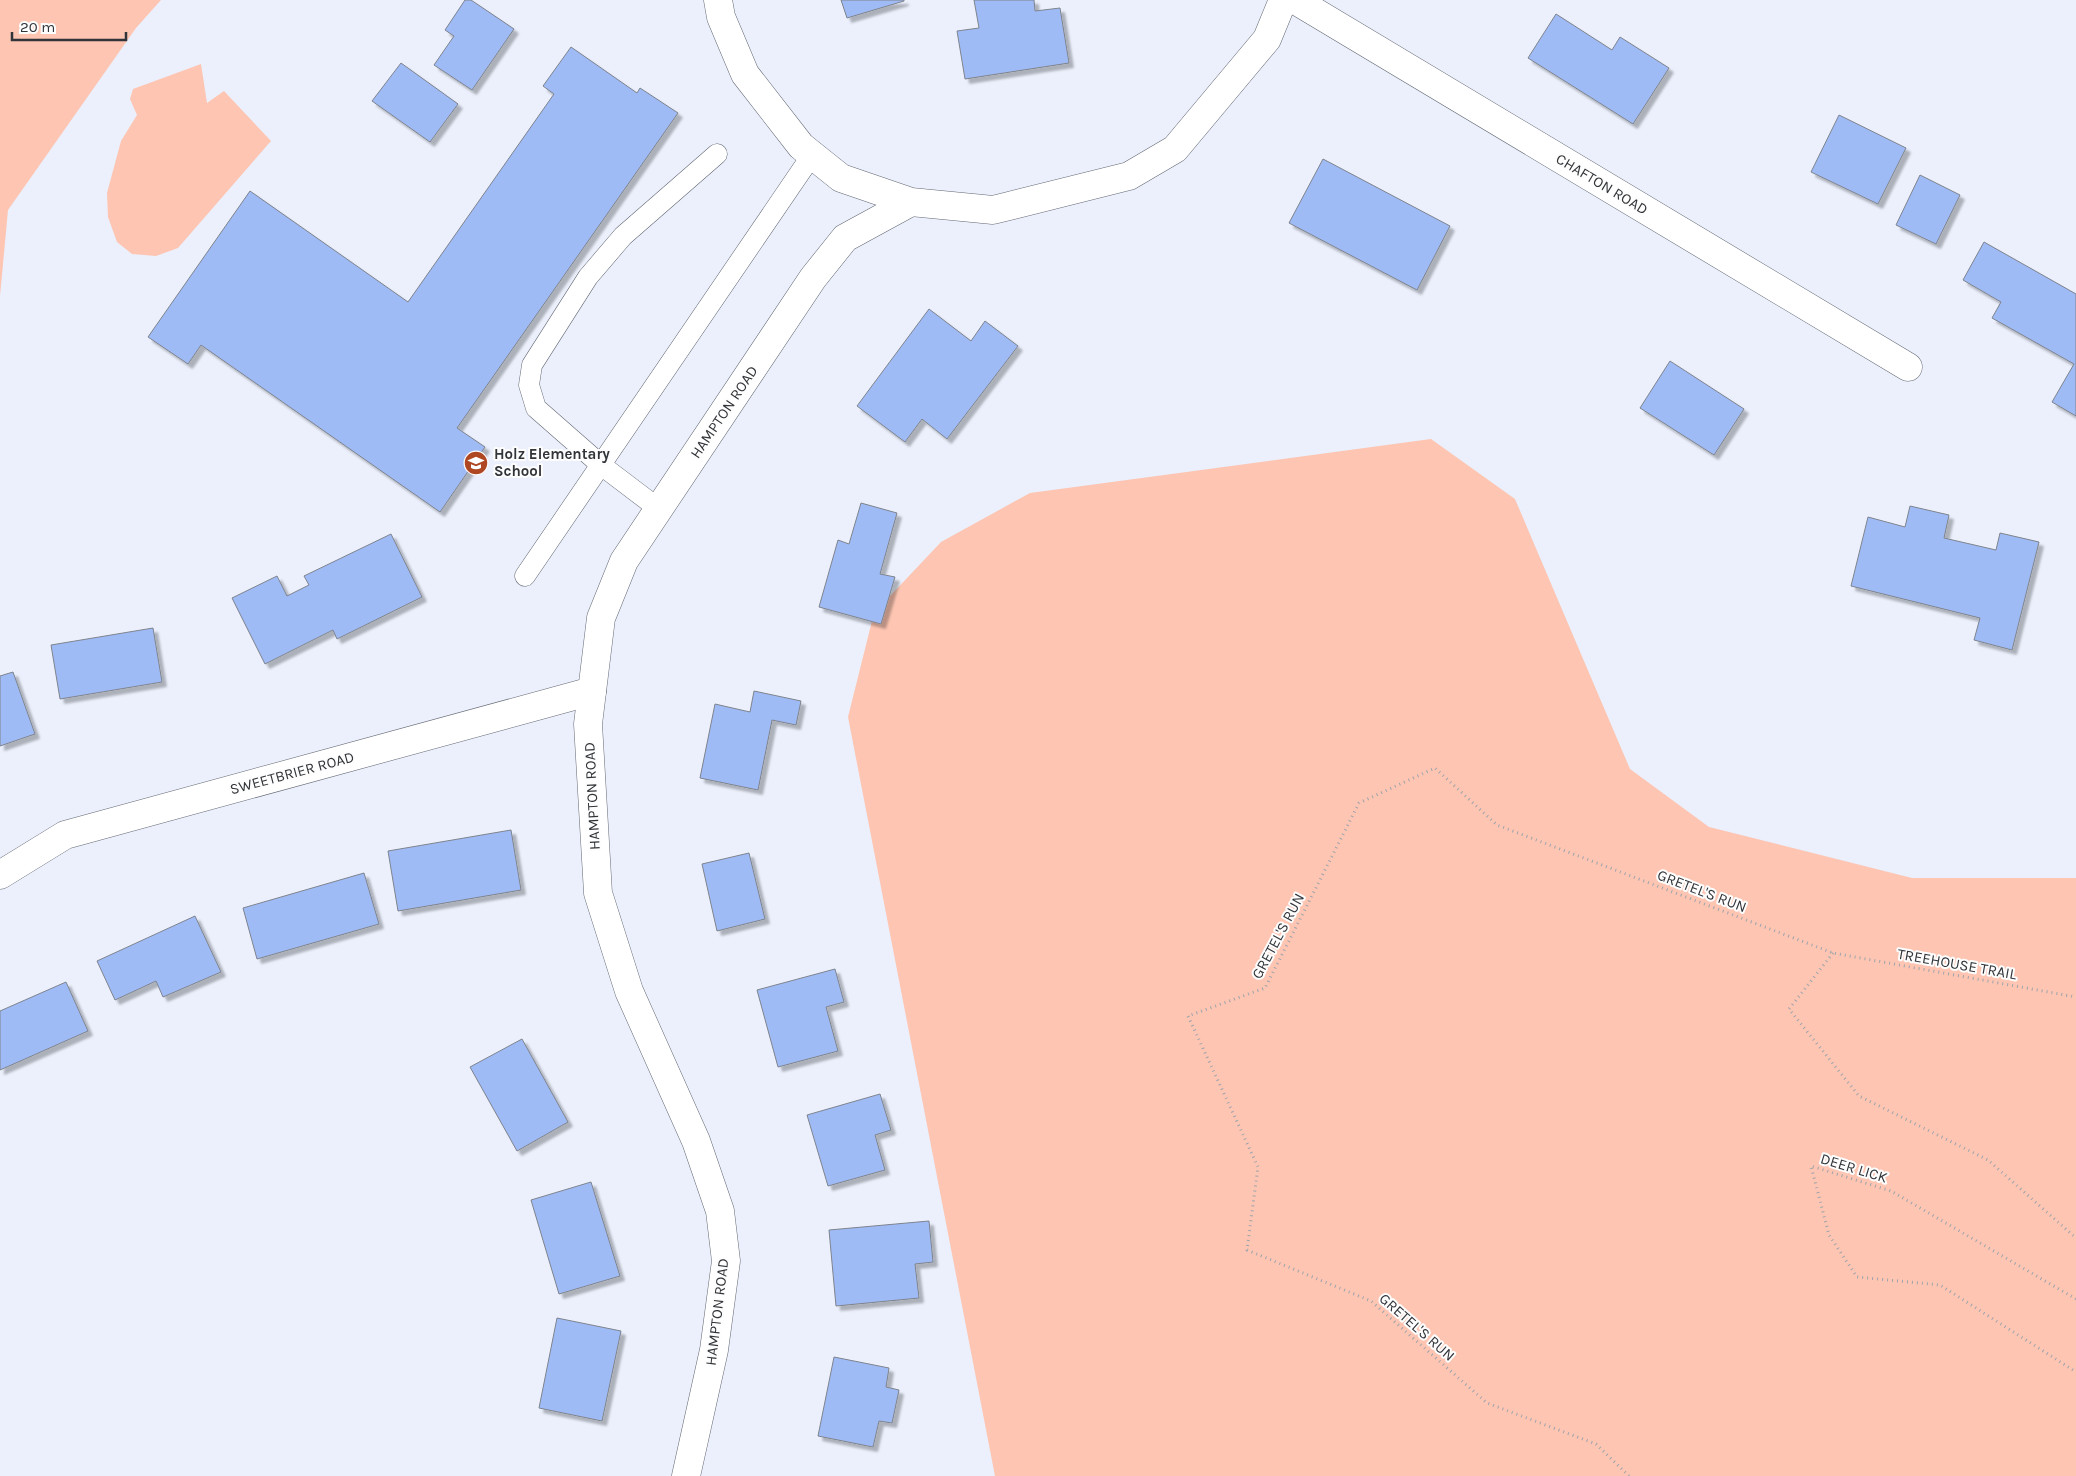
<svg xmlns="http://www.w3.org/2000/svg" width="2076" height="1476" viewBox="0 0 2076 1476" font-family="Karla,sans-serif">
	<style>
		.green { fill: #fdc5b2 }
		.building { fill: #9fbbf6; stroke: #7e838d; filter: url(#shadow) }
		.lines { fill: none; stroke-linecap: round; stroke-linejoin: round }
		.service-casing { stroke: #636872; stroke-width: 21 }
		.minor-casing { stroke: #636872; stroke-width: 29 }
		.tertiary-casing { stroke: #636872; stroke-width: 29 }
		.path { stroke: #9fa4ac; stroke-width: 3; stroke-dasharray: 1 4; stroke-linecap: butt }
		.service { stroke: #fff; stroke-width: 20 }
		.minor { stroke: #fff; stroke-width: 28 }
		.tertiary { stroke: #fff; stroke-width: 28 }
		.labels { text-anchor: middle; stroke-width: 4; stroke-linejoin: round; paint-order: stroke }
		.street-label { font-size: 15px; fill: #313438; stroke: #fdfdfd }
		.poi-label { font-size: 15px; font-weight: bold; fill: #313438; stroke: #fdfdfd; text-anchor: start }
	</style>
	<defs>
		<filter id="shadow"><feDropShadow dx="4.5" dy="4.5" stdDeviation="1" flood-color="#0004"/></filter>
	</defs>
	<rect width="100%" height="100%" fill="#ebf0fc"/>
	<!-- green -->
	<path class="green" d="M0,0H161L136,28L8,210L0,296Z
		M201,64L207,103L224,91L271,141L178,248L156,256L132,254L117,242L108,217L107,193L121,141L137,115L130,99L133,89Z
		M1431,439L1515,499L1630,769L1709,827L1912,878H2076V1476H995L848,717L874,613L941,542L1030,493Z"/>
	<!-- building -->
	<path class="building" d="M465,0H471L514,29L472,90L434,65L454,36L445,30Z
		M841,0H904V1L847,18Z
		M974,0H1034L1035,11L1060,8L1069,63L965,79L957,31L979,28Z
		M1556,14L1612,50L1620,37L1669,68L1633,124L1528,58Z
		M571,47L637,93L640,88L678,113L457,428L485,447L440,512L201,345L188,364L148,337L250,191L408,302L554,94L543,86Z
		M401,63L458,104L430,142L372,101Z
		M1839,115L1906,148L1878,204L1811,172Z
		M1323,159L1450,226L1417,290L1289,223Z
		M1920,175L1960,195L1936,244L1896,225Z
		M1984,242L2076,294V416L2052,402L2074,364L1992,318L2001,302L1963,280Z
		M929,309L971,341L985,321L1018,346L947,439L922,419L905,442L857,406Z
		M1670,361L1744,409L1714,455L1640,408Z
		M861,503L897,513L880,574L895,577L881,624L819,607L838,540L849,544Z
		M1910,506L1949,515L1944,538L1996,550L2000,533L2039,542L2012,650L1974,640L1980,618L1851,586L1868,517L1905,527Z
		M391,534L422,597L337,639L333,630L265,664L232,598L277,576L287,596L309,585L304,576Z
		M153,628L162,682L60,699L51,645Z
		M13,672L35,734L0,746V676Z
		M754,691L801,701L796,725L772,720L758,790L700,778L715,704L750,712Z
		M511,830L521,890L398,911L388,851Z
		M749,853L765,919L717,931L702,864Z
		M364,873L379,924L257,959L243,908Z
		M195,916L221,972L163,997L156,981L115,1000L97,961Z
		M835,969L844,1002L826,1007L838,1051L778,1067L757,990Z
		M66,982L88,1031L0,1070V1011Z
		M522,1039L568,1122L517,1151L470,1067Z
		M880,1094L891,1130L875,1135L885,1170L828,1186L807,1115Z
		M591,1182L620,1276L559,1294L531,1200Z
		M929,1221L933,1262L915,1264L919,1298L836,1306L829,1230Z
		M557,1318L621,1331L602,1421L539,1408Z
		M834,1357L889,1368L886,1387L899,1390L892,1423L879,1421L873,1447L818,1436Z"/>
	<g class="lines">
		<!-- service casing -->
		<g class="service-casing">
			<path id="service" d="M659,509L601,465L536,408L529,385L532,365L588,277L623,236L717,154
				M525,576L812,155"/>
		</g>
		<!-- minor casing -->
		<g class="minor-casing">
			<path id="minor" d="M1295,0L1908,367
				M0,875L65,835L592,691"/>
		</g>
		<!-- tertiary casing -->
		<g class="tertiary-casing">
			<path id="tertiary" d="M718,0L721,17L745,74L801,146L841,178L911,202L993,210L1129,176L1175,149L1267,39L1283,0
				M686,1476L714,1350L726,1261L720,1211L696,1141L629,991L598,893L588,724L601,618L624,561L813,278L845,238L911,202"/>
		</g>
		<!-- path -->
		<path class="path" d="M1833,953L1789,1009L1859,1096L1988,1160L2076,1238
			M2076,1299L1891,1191L1811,1166L1829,1235L1857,1277L1940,1285L2076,1372
			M1629,1476L1596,1444L1487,1403L1371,1301L1247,1250L1258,1167L1188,1016L1265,988L1359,803L1435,768L1497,825L1833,953L2076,997"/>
		<!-- service -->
		<use href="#service" class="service"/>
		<!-- minor -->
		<use href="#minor" class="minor"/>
		<!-- tertiary -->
		<use href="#tertiary" class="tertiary"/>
	</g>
	<!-- icons -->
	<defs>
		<g id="school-disc" transform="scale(1.25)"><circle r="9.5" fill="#af4822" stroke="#fdfdfd"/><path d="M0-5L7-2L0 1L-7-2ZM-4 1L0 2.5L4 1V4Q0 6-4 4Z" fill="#fff"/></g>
	</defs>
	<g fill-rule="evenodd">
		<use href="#school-disc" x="476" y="463"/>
	</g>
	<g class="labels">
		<!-- street labels -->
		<g class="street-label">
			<text transform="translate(1602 184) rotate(31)" y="5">CHAFTON ROAD</text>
			<text transform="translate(724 412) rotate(-56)" y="5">HAMPTON ROAD</text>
			<text transform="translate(292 773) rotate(-15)" y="5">SWEETBRIER ROAD</text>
			<text transform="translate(592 796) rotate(-93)" y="5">HAMPTON ROAD</text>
			<text transform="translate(1702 891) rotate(21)" y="5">GRETEL'S RUN</text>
			<text transform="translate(1278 936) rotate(-62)" y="5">GRETEL'S RUN</text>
			<text transform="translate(1957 964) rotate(10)" y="5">TREEHOUSE TRAIL</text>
			<text transform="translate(1854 1168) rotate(17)" y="5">DEER LICK</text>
			<text transform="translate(717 1312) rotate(-83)" y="5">HAMPTON ROAD</text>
			<text transform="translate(1417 1327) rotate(41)" y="5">GRETEL'S RUN</text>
		</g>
		<!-- poi labels -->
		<g class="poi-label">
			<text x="494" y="459">Holz Elementary<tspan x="494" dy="17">School</tspan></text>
		</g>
	</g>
	<!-- scale -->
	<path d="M12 32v8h114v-8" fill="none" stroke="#313438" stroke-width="2.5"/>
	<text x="20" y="32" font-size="15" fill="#313438" stroke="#fdfdfd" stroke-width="4" paint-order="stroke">20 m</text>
</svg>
